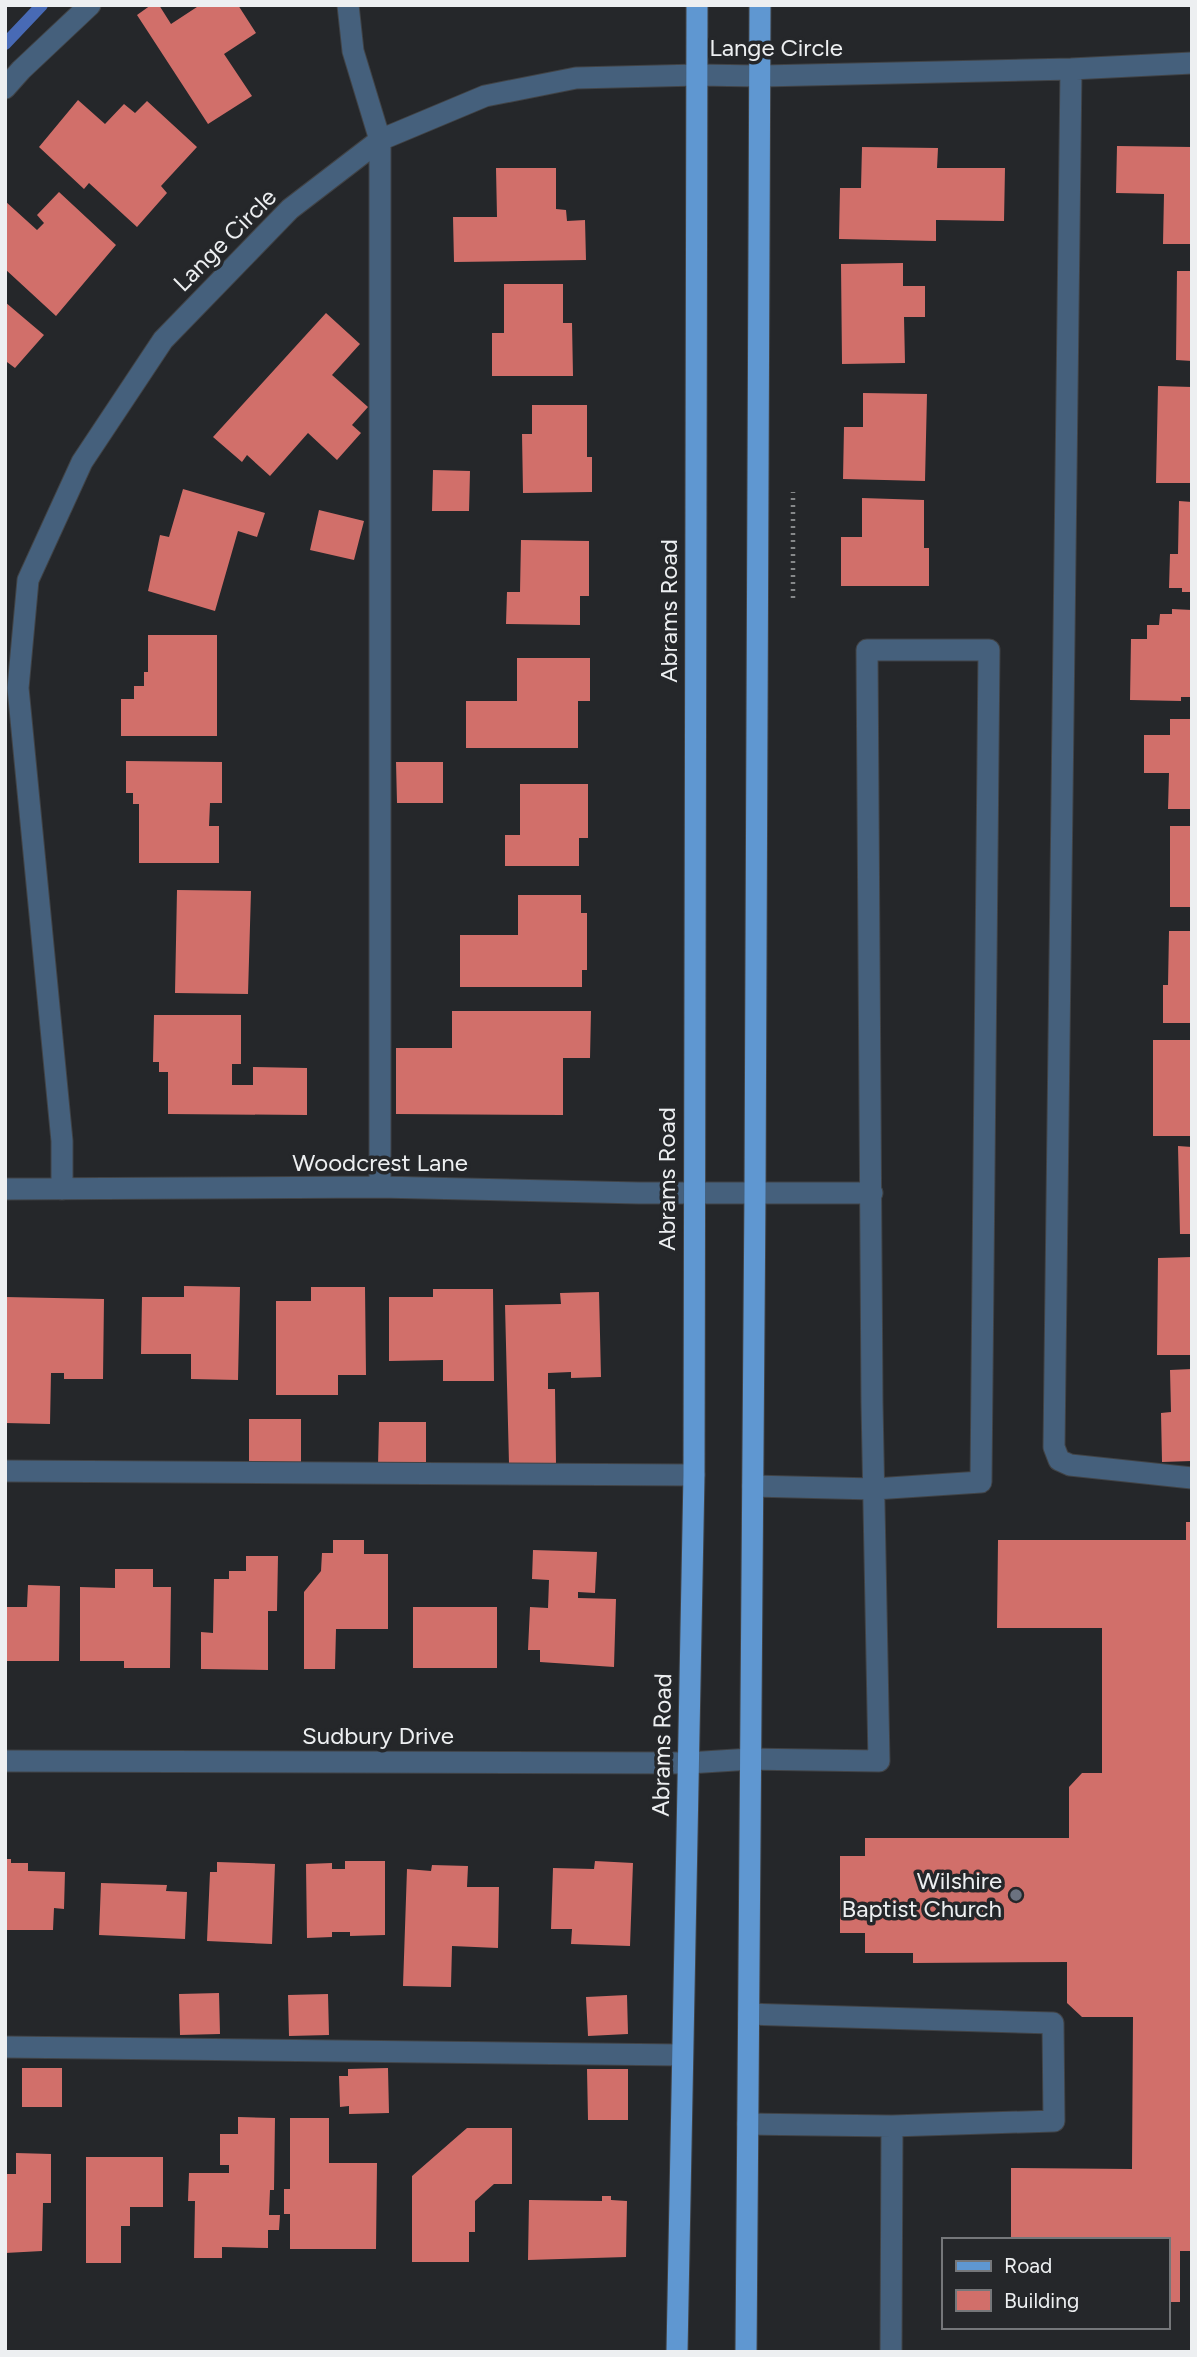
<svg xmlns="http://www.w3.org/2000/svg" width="1197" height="2357" viewBox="0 0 1197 2357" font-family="Figtree,sans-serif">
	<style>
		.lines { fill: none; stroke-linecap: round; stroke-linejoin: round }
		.stream { stroke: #486ab5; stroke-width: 12 }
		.building { fill: #d16f6a }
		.minor-casing { stroke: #414346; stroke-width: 23 }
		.major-casing { stroke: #414346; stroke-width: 23 }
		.path { stroke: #86888a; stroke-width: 4.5; stroke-dasharray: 2 5; stroke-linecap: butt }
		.minor { stroke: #45607c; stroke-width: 21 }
		.major { stroke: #5f97d1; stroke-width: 21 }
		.worship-dot { fill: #6b7280; stroke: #25272a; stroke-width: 2.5 }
		.labels { text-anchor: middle; stroke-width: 7; stroke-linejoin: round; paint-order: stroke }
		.street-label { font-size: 24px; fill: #edeff1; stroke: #25272a }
		.poi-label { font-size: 24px; fill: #edeff1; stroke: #25272a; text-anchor: end }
	</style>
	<rect width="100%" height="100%" fill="#25272a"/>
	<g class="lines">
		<!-- stream -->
		<path class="stream" d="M5,44L42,5"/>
	</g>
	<!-- building -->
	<path class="building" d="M151,5H159L171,24L200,5H238L256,33L224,54L252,96L208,124L137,15Z
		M78,100L105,124L124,104L135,113L147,101L197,147L161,186L167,193L137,227L89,183L84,189L39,147Z
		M1117,146L1192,147V244H1163L1164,194L1116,193Z
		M862,147L938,148L937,168H1005L1004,221L936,220V241L839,239L840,188H861Z
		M496,168H556V209L566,210L567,221L585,220L586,260L454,262L453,217H497Z
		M59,192L116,245L56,316L5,269V201L37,230L44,223L37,215Z
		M903,263V286H925V317H904L905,363L842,364L841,264Z
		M1177,271H1192V361L1176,360Z
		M504,284H563V323H572L573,376H492V333H504Z
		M5,302L44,335L15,368L7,362L5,364Z
		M326,313L360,344L332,375L368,407L352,425L361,433L337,460L308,433L270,476L247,455L242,462L213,437Z
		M1158,386L1192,387V483H1156Z
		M863,393L927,394L925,481L843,479L844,427H863Z
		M532,405H587V457H592V492L523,493L522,434H532Z
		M433,470L470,471L469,511H432Z
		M183,489L265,513L257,537L238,531L215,611L148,591L160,535L169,537Z
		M862,498L924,500V548H929V586H841V537H862Z
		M1179,501L1192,502V592H1182V588H1169L1170,554H1178Z
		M319,510L364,521L354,560L310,550Z
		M521,540L589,541V596H580V625L506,624L507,592H520Z
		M1172,609L1192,610V697H1181V701L1130,700L1131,639H1147V625H1159L1160,614H1172Z
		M148,635H217V736H121V699H134V686H144V672H148Z
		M517,658H590V701H578V748H466V701H517Z
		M1170,719H1192V809H1168L1169,773H1144V735H1170Z
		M126,761L222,762V803H210L209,826H219V863H139V804H133V793H126Z
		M396,762H443V803H397Z
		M520,784H588V838H579V866H505V835H520Z
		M1170,826H1192V907H1170Z
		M177,890L251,891L248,994L175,993Z
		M518,895H581V913H587V970H582V987H460V935H518Z
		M1169,931H1192V1023H1163V985H1168Z
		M452,1011H591L590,1058H563V1115L396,1114V1048H452Z
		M154,1015H241V1064H232V1085H253V1067L307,1068V1115L168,1114V1072H159V1062H153Z
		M1153,1040H1192V1136H1153Z
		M1178,1146L1192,1147V1234H1180Z
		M1192,1257V1355H1157L1158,1258Z
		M184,1286L240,1287L238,1380L191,1379V1354H141L142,1297H184Z
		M311,1287H365L366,1375H338V1395H276V1301H311Z
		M433,1289H493L494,1381H443V1360L389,1361V1297H433Z
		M599,1292L601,1377L571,1378V1372L548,1373V1389H555L556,1464H509L505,1305L561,1304L560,1293Z
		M5,1297L104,1299L103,1379H64V1373H51L50,1424L5,1423Z
		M1192,1369V1461L1162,1462L1161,1413L1171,1412L1170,1370Z
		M249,1419H301V1464H249Z
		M379,1422H426V1466H378Z
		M1186,1522H1192V2251H1180V2302H1167V2240H1011V2168L1132,2169L1133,2017H1082L1067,2003V1962L913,1963V1953H865V1933H840V1856H865V1838H1069V1787L1082,1773H1102V1628H997L998,1540H1186Z
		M333,1540H364V1554H388V1629H336L335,1669H304V1592L321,1571L322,1553H333Z
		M533,1550L597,1552L595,1593L578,1592V1598L616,1599L614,1667L540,1662V1650H528L530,1607L548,1608L549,1580L532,1579Z
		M246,1556H278L277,1611H268V1670L201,1669V1632L213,1633L214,1579H229V1571H246Z
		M115,1569H153V1587H171L170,1668H124V1661H80V1587L115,1588Z
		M28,1585L60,1586L59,1661H5V1607H27Z
		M413,1607H497V1668H413Z
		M5,1859H11V1863H28V1871L65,1872L64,1909L54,1908L53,1930H5Z
		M345,1861H385V1935L350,1936V1932H332V1937L307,1938L306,1864L332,1863V1869H345Z
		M595,1861L633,1863L630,1946L571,1944L572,1929H551L553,1868L594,1869Z
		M217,1862L275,1864L272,1944L207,1941L210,1872H217Z
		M432,1865L468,1866L467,1887H499L498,1948L452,1946L451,1987L403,1986L407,1869L431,1871Z
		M101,1883L167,1885L166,1891L187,1892L185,1939L99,1935Z
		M219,1993L220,2034L180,2035L179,1994Z
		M328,1994L329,2035L289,2036L288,1995Z
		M627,1995L628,2034L588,2036L586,1997Z
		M22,2068H62V2107H22Z
		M388,2068L389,2113L349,2114V2106L340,2107L339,2076H348V2069Z
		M587,2069H628V2120H588Z
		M238,2117L275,2118L274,2190H270L269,2215H280L279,2230H268V2248L222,2247V2258H194L195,2201H188L189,2173H229V2165H220V2134H238Z
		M290,2118H329V2163H377L376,2249H290V2214H284V2189H290Z
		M467,2128H512V2184H494L475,2201V2232H469V2262H412V2176Z
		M16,2153L51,2154V2203H43L42,2251L5,2253V2174H16Z
		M86,2157H163V2207H130V2226H121V2263H86Z
		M602,2196H611V2200L627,2201L626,2257L528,2260L529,2200L602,2201Z"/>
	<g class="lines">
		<!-- minor casing -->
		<g class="minor-casing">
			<path id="minor" d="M348,5L353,51L380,140V1187
				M1071,69L1054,1447L1059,1460L1070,1465L1192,1478
				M5,88L21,70L90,5
				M5,1189L380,1187L639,1193H872
				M62,1189V1141L18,688L28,580L82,462L163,340L290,209L380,140L485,96L576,78L698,75L759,76L1071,69L1192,63
				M5,1471L694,1475
				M5,1761L688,1763L751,1759L879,1761L872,1403L867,650H989L981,1482L874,1489L753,1486
				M5,2047L682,2055
				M748,2124L892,2126L1054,2121L1053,2023L749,2014
				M891,2352L892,2126"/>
		</g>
		<!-- major casing -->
		<g class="major-casing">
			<path id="major" d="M677,2352L694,1475L697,5
				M746,2352L755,1193L760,5"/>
		</g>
		<!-- path -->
		<path class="path" d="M793,598V492"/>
		<!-- minor -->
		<use href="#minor" class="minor"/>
		<!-- major -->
		<use href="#major" class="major"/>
	</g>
	<!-- markers -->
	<circle class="worship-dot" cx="1016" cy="1895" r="7"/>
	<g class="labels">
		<!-- street labels -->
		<g class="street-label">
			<text x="776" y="56">Lange Circle</text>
			<text transform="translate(225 240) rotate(-45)" y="8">Lange Circle</text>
			<text transform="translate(669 611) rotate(-90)" y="8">Abrams Road</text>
			<text x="380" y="1171">Woodcrest Lane</text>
			<text transform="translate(667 1179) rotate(-90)" y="8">Abrams Road</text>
			<text x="378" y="1744">Sudbury Drive</text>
			<text transform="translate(662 1745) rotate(-89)" y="8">Abrams Road</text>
		</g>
		<!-- poi labels -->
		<g class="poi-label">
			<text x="1002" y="1889">Wilshire<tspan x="1002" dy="28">Baptist Church</tspan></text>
		</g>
	</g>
	<!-- border -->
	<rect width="1197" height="2357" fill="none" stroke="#edeff1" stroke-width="14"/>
	<!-- legend -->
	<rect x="942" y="2238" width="228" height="91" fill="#25272a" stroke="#75777a" stroke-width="2"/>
	<rect x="956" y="2261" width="35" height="10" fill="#5f97d1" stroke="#75777a" stroke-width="2"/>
	<text x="1004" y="2273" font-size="21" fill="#edeff1">Road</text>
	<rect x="956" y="2290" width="35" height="21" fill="#d16f6a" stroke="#75777a" stroke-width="2"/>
	<text x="1004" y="2308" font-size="21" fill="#edeff1">Building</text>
</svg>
